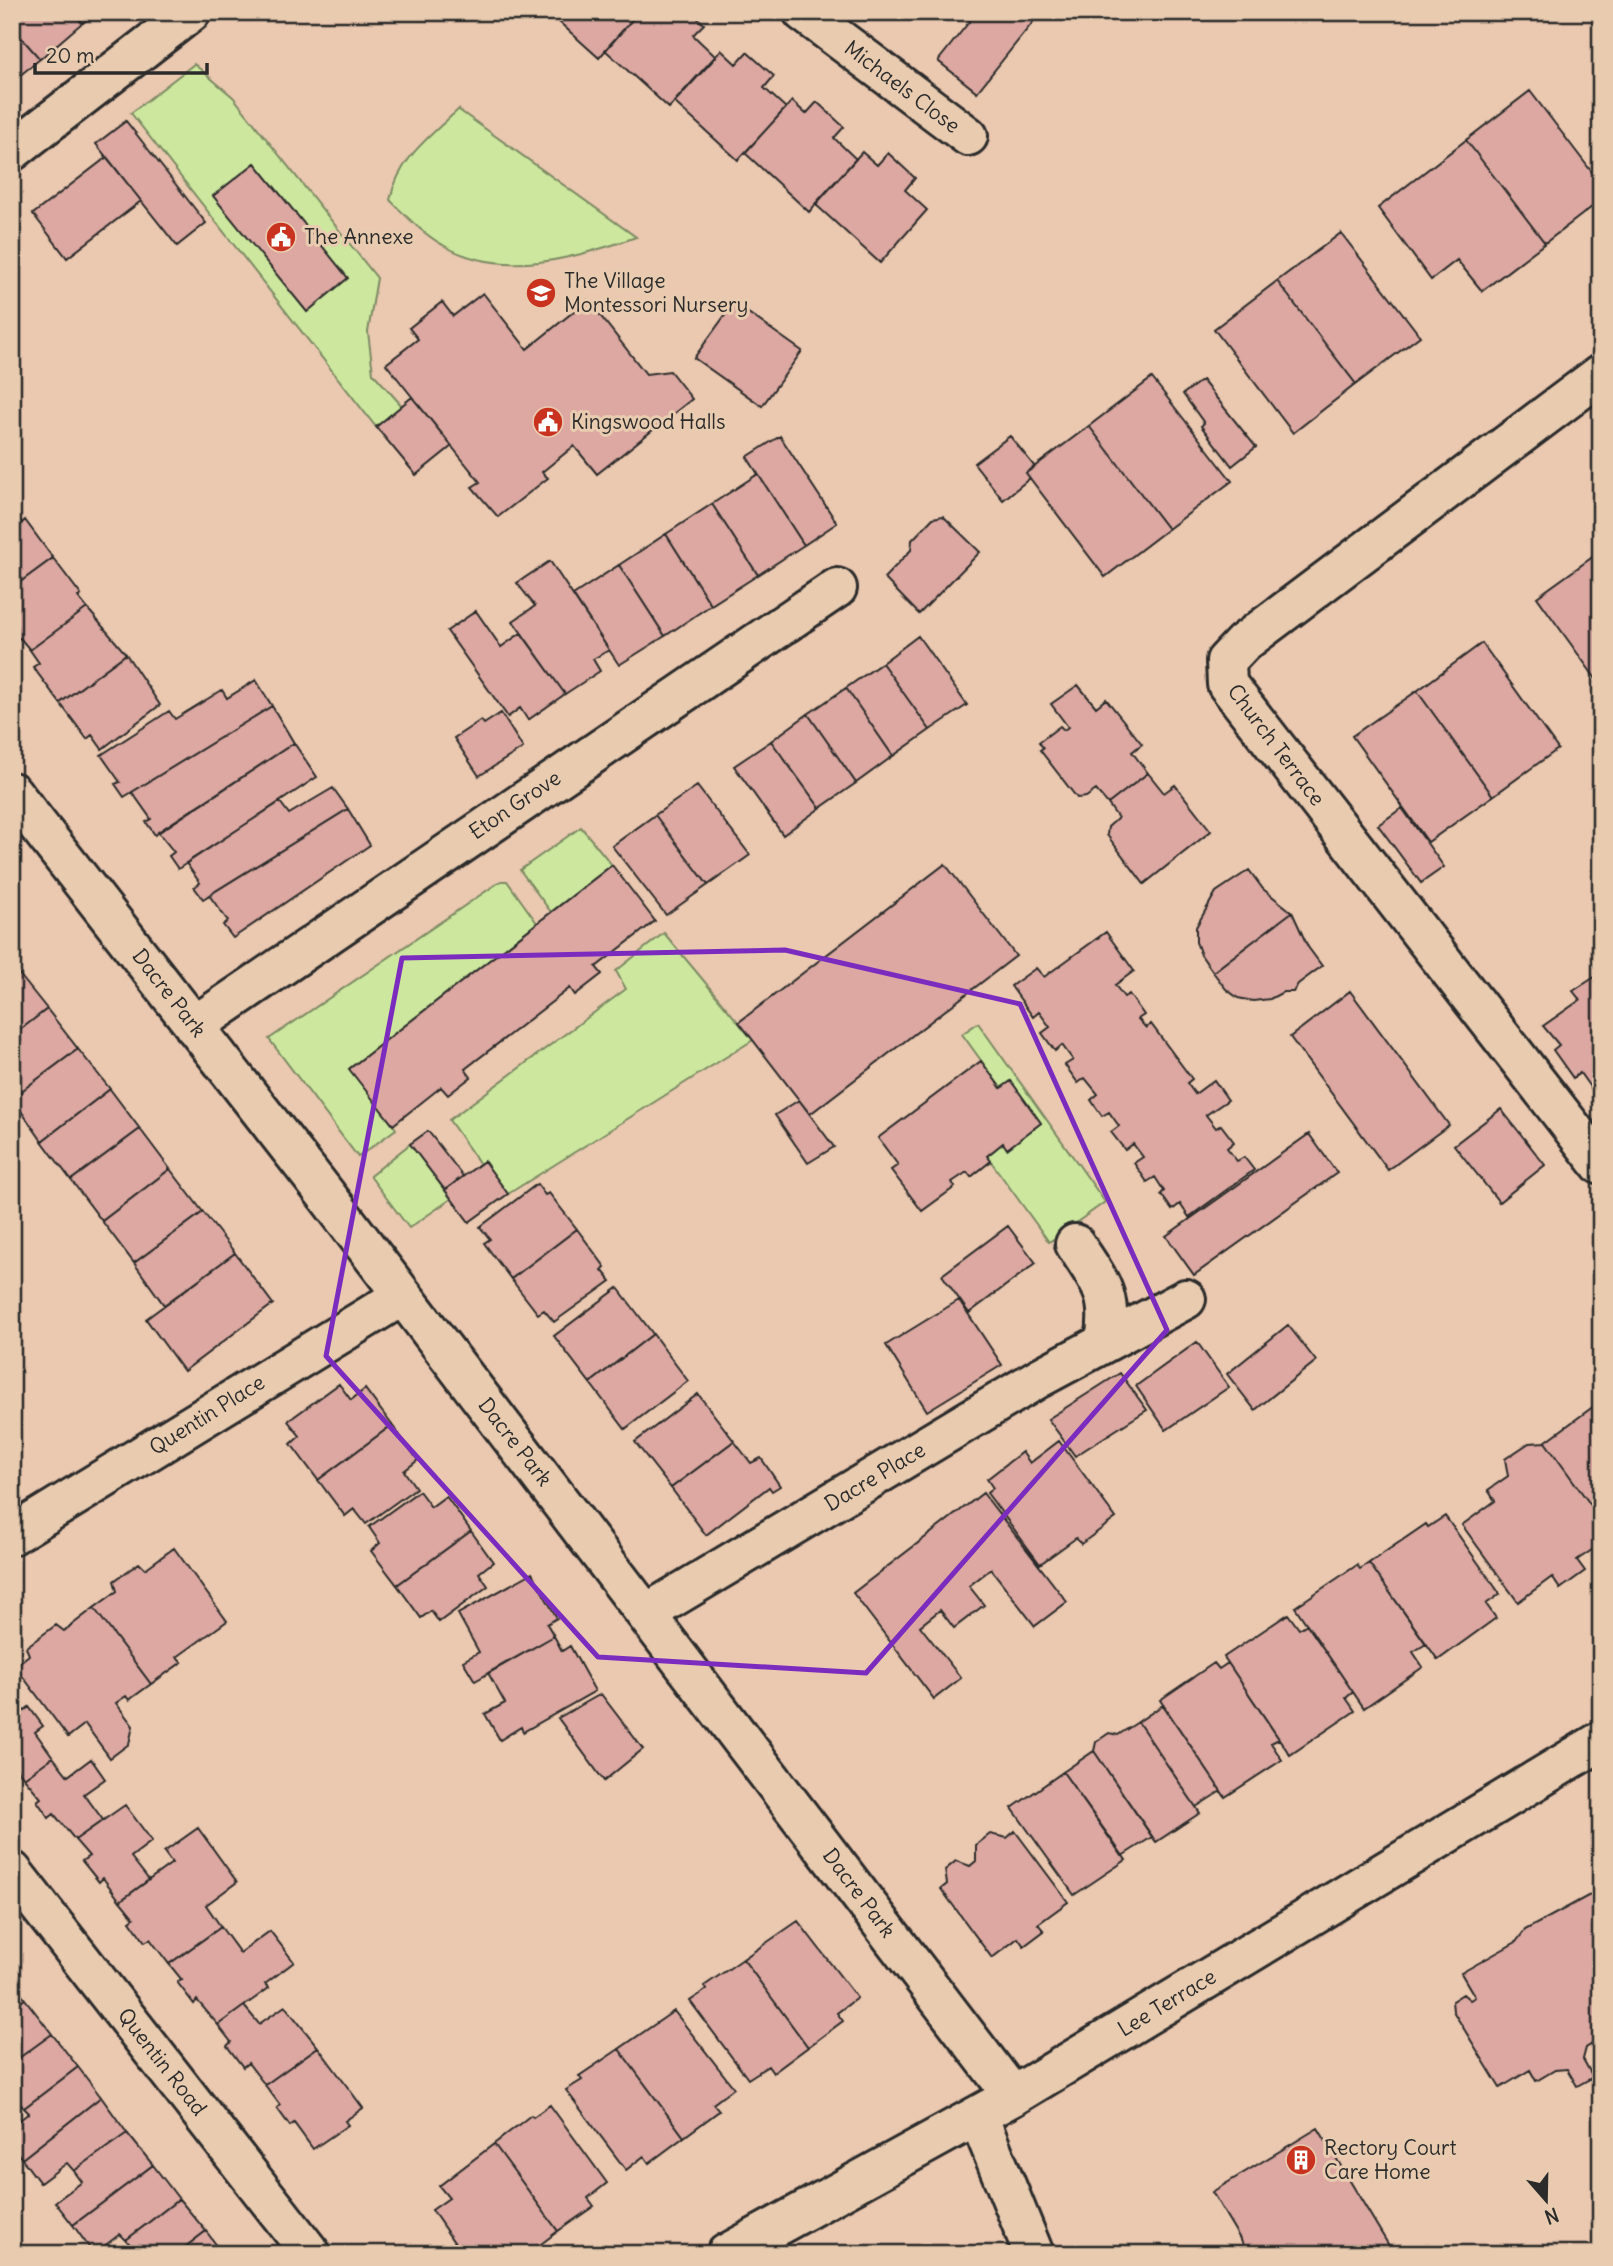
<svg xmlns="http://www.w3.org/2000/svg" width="1613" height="2266" viewBox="0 0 1613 2266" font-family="Delius,sans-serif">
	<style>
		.green { fill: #cde89e; stroke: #7c8a64; stroke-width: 2 }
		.building { fill: #dca8a1; stroke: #2b2b2b; stroke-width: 2 }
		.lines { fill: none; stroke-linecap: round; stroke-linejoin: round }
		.street-casing { stroke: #2b2b2b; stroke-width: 44 }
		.secondary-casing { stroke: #2b2b2b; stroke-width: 44 }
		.street { stroke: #e9ccb0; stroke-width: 38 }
		.secondary { stroke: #e9ccb0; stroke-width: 38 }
		.marked { fill: none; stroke: #7b2cbf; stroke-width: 5; stroke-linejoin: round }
		.labels { text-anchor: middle; stroke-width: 6; stroke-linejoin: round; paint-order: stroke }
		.street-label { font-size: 21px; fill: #2b2b2b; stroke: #e9ccb0 }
		.poi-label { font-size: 21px; fill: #2b2b2b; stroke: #e9ccb0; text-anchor: start }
	</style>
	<rect width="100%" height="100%" fill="#ebc8b0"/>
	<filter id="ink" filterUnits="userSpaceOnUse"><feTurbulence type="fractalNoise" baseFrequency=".0143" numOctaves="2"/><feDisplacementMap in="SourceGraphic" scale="14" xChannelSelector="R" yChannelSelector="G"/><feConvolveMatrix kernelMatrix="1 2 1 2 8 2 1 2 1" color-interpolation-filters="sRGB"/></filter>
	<g filter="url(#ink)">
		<!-- green -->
		<path class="green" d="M194,64L233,97L377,278L368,332L373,373L402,406L376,427L131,113Z
			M459,109V110L636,237C577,258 501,280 443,245C423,234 406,216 390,200C399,158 429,137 459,109Z
			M581,827L612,865L551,912L520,870Z
			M501,881H507L537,923L350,1068L396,1129L358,1157L269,1039Z
			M664,933L753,1040L508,1194L484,1161L480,1164L449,1120L626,989L616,971Z
			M978,1023L1105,1202L1049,1242L987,1156L1003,1143L1007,1148L1041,1123L1011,1082L1001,1088L962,1034Z
			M410,1144L451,1199L409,1228L370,1176Z"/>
		<!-- building -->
		<path class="building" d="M12,12H73L82,23L40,59L12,27Z
			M73,12H96L83,23Z
			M548,12H639L599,58Z
			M639,12H691L704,24L693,35L716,57L669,108L605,50Z
			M977,12H1041L977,92L938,61Z
			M12,27L40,59L12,82Z
			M721,50L736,64L747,52L774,76L764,88L786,108L738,160L674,102Z
			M1530,91L1601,184V200L1545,243L1466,140Z
			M792,101L806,114L817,102L844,127L834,138L856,159L809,212L745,153Z
			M126,121L206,223L177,246L96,144Z
			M1466,140L1545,243L1482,291L1457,260L1431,280L1378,208Z
			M862,152L877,165L888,153L915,178L905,190L927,210L880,263L815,204Z
			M107,157L141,201L67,258L33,214Z
			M255,163L348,278L307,312L213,196Z
			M1341,233L1420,336L1356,384L1277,281Z
			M1277,281L1356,384L1293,433L1214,329Z
			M483,293L527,349L588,300L646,374L670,371L692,399L597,474L574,446L542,472L548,478L498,517L472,487L480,482L386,364L418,339L409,328L442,302L453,316Z
			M734,303L802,351L762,406L694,358Z
			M1152,378L1232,481L1168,529L1089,426Z
			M1202,380L1256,447L1232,466L1201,426L1204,423L1183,394Z
			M412,397L452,446L416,475L376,427Z
			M1089,426L1168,529L1105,577L1026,473Z
			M780,436L837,523L804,545L747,457Z
			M1010,436L1035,467L1026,473L1030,478L1003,500L974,463Z
			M758,474L804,545L758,575L712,504Z
			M712,504L758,575L711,605L666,534Z
			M12,513L22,523L25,520L53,558L12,588Z
			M943,516L980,552L919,614L884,578L911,550L912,540L933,518Z
			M666,534L711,605L665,636L619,565Z
			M1601,551V686L1537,597Z
			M53,558L81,595L78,597L87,608L30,650L20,638L12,641V588Z
			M550,561L609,650L593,659L600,671L565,694L513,621L535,606L517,583Z
			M619,565L665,636L619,665L573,595Z
			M87,608L126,654L60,703L33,667L39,663L30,650Z
			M476,611L501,647L521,633L565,694L528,720L520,708L508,717L447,631Z
			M918,636L967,705L930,730L882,663Z
			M1482,643L1558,749L1493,796L1417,691Z
			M126,654L160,705L102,749L92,735L87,739L60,703Z
			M882,663L930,730L893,756L846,688Z
			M256,680L272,706L124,797L115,784L120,782L101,755L169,711L175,719L222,690L227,698Z
			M1078,685L1096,707L1106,699L1142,744L1132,752L1148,773L1108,804L1096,790L1086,797L1077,798L1040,750L1043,748L1039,742L1060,726L1064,730L1068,727L1051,704Z
			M846,688L893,756L856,783L808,714Z
			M1417,691L1493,796L1428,842L1352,736Z
			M272,706L294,743L155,835L146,822L151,819L132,792Z
			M501,713L523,748L479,776L454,738L481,720L484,724Z
			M808,714L856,783L820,808L771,741Z
			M771,741L820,808L783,835L734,766Z
			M294,743L317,777L178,869L169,856L174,852L158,832Z
			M1148,773L1164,793L1175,785L1211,831L1144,884L1107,835L1108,827L1118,818L1108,804Z
			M697,786L750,855L708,885L655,815Z
			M333,788L348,809L203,899L194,887L200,883L186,863L280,802L289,814Z
			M1402,808L1444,867L1421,883L1378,825Z
			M348,809L370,845L233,938L223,925L228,921L209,895Z
			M655,815L708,885L666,915L612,846Z
			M945,864L1016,956L810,1114L739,1022Z
			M612,865L655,921L596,967L602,974L575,995L570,988L465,1069L471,1077L448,1095L441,1087L393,1125L349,1069Z
			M1249,870L1263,889L1292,912L1213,972L1201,955L1196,942V927L1216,892Z
			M1292,912L1308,947L1322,966L1298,984L1293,992H1283L1270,999L1253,1001L1238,998L1226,989L1213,972Z
			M1106,932L1134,971L1115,985L1124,997L1129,994L1144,1015L1138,1019L1146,1028L1151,1024L1192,1079L1187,1083L1195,1094L1214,1080L1228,1100L1206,1115L1216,1128L1221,1125L1234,1142L1227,1148L1237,1161L1244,1157L1254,1170L1189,1217L1180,1204L1172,1210L1161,1194L1164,1191L1155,1177L1147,1182L1134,1163L1143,1157L1133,1144L1125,1150L1111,1132L1119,1126L1109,1112L1102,1116L1091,1100L1098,1094L1085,1078L1078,1083L1065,1065L1073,1060L1062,1045L1055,1051L1042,1033L1050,1027L1039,1012L1033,1017L1011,986L1036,968L1044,977Z
			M1601,973V1084L1592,1090L1580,1073L1573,1078L1553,1050L1559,1045L1543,1026L1580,1000L1573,991Z
			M19,974L47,1009L12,1036V979Z
			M1350,991L1449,1125L1388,1170L1290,1037Z
			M47,1009L78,1049L12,1098V1036Z
			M78,1049L110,1089L42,1141L12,1098Z
			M981,1061L1001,1088L1011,1081L1041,1123L1007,1149L1003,1143L987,1156L991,1161L971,1177L967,1172L952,1182L955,1187L922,1211L891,1170L898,1165L878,1138Z
			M110,1089L140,1129L71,1180L42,1141Z
			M799,1100L834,1147L808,1163L775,1115Z
			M1501,1109L1545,1165L1499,1202L1454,1145Z
			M140,1129L170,1169L102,1221L71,1180Z
			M428,1131L463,1176L445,1190L410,1144Z
			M1309,1134L1337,1173L1194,1275L1166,1236Z
			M484,1161L508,1194L469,1222L445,1190Z
			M170,1169L203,1212L134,1263L102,1221Z
			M537,1184L545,1195L549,1193L577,1229L511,1279L484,1243L490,1239L480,1227Z
			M203,1212L235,1253L164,1305L134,1263Z
			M1008,1226L1036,1263L969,1313L942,1275Z
			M577,1229L605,1267L602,1270L611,1281L554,1322L544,1310L538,1314L511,1279Z
			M235,1253L273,1304L184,1371L146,1319Z
			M618,1288L653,1334L590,1383L554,1336Z
			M959,1300L1002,1365L927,1411L886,1345Z
			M1288,1325L1316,1361L1255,1410L1227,1374Z
			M653,1334L688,1381L625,1429L590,1383Z
			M1197,1342L1229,1387L1166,1430L1136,1386Z
			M1120,1373L1147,1410L1075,1456L1048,1419Z
			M339,1384L351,1400L365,1389L392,1425L318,1480L291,1444L300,1436L288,1421Z
			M698,1394L734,1441L671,1488L635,1442Z
			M1601,1401V1519L1545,1442Z
			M392,1425L418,1460L404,1471L416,1488L366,1524L354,1509L345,1516L318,1480Z
			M734,1441L751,1463L761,1458L780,1486L772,1491L769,1487L706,1535L671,1488Z
			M1059,1441L1116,1518L1081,1544L1076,1538L1040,1564L987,1493L993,1488L987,1479L1022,1452L1030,1463Z
			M1545,1442L1601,1519V1544L1577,1560L1585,1571L1560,1589L1552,1577L1518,1602L1462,1525L1495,1501L1488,1490L1508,1476L1505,1459L1529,1443Z
			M419,1491L431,1507L446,1496L471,1531L397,1585L371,1551L380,1543L369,1527Z
			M983,1493L1067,1602L1035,1626L991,1569L969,1586L984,1605L954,1628L940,1610L920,1626L961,1678L934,1699L853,1593Z
			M1445,1516L1500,1594L1486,1604L1496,1618L1438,1660L1369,1563L1426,1524L1428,1527Z
			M471,1531L493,1562L479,1573L488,1586L439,1622L431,1611L421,1618L397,1585Z
			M174,1548L227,1621L177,1657L182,1662L151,1684L94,1608L117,1591L114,1581L139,1563L145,1569Z
			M1369,1563L1426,1644L1413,1652L1423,1667L1364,1708L1295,1607L1357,1565L1360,1569Z
			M532,1573L557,1618L547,1624L554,1636L475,1681L463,1661L479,1652L458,1614Z
			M94,1608L151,1684L129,1700L126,1696L116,1703L133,1726L129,1744L110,1758L85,1724L68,1737L15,1666L29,1655L26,1647L56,1625L64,1631Z
			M1288,1614L1299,1629L1307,1624L1353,1692L1346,1698L1355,1711L1290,1755L1224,1657Z
			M554,1636L562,1651L570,1646L595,1691L523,1732L521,1727L500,1740L485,1714L505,1703L488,1673Z
			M1214,1663L1219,1669L1228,1663L1279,1739L1271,1743L1282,1760L1225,1797L1160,1700Z
			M601,1694L643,1749L604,1781L558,1718Z
			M12,1704L20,1714L29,1707L43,1726L35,1732L53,1757L24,1778L12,1763Z
			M1163,1705L1221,1791L1196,1807L1138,1722Z
			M1138,1722L1200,1813L1156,1842L1094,1751L1096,1742L1109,1733L1118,1735Z
			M1094,1751L1152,1837L1122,1856L1063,1772Z
			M53,1757L68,1776L91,1759L105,1779L84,1794L103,1820L75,1840L54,1814L49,1818L37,1801L41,1798L24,1778Z
			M1063,1772L1126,1860L1074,1895L1012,1808Z
			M125,1805L152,1841L131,1857L149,1880L120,1901L103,1878L99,1882L82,1861L89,1856L75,1840Z
			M198,1828L237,1882L206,1905L221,1927L169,1964L150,1939L145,1942L130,1921L134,1918L120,1901L172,1863L164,1852Z
			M1015,1831L1068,1902L1038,1924L1044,1931L1024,1946L1018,1938L992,1958L941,1889L947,1884L945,1870L956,1861L970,1866L976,1861V1845L990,1834L1007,1838Z
			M1601,1889V2046L1597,2048L1594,2043L1586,2048L1583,2059L1593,2077L1577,2086L1567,2069L1555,2070L1536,2081L1530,2070L1500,2088L1453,2011L1452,2001L1463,1994L1470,2000L1475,1997L1461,1973L1516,1942L1525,1930Z
			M798,1921L857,1998L837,2013L843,2021L808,2047L743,1959Z
			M221,1927L240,1953L270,1931L294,1962L265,1984L269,1988L218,2025L197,2000L194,2004L177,1982L182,1980L169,1964Z
			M743,1959L808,2047L773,2073L768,2066L748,2079L690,2001L706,1990L704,1986Z
			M12,1983L25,1999L12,2008Z
			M25,1999L52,2034L12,2063V2008Z
			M244,2006L259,2024L285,2006L318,2047L265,2085L248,2063L243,2067L227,2046L231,2042L218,2025Z
			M674,2011L734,2088L713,2104L719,2111L684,2137L619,2049Z
			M52,2034L78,2067L24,2108L15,2097L12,2099V2063Z
			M318,2047L363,2108L345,2121L348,2125L313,2149L294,2123L290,2126L277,2108L280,2105L265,2085Z
			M619,2049L684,2137L649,2163L644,2156L626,2170L566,2090L582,2080L579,2076Z
			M78,2067L101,2097L22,2159L12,2146V2126L29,2113L24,2108Z
			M101,2097L127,2133L74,2171L67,2163L40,2183L22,2159Z
			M550,2105L607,2183L588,2198L594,2206L558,2231L494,2144L531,2115L533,2117Z
			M1318,2128L1394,2254H1249L1212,2192Z
			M127,2133L153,2165L73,2225L55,2202L82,2182L74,2171Z
			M494,2144L558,2231L528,2254L518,2251L514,2254H462L432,2210L449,2198L439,2186Z
			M153,2165L179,2199L126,2240L120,2234L94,2254L73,2225Z
			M179,2199L206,2231L176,2254H124L132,2247L126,2240Z
			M206,2231L223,2254H176Z"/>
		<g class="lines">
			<!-- street casing -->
			<g class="street-casing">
				<path id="street" d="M803,12L968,136
					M12,151L191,12
					M1601,374L1243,643L1226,661L1227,684L1601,1165
					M12,792L327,1196L1013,2096
					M194,1026L837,588
					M1075,1244C1100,1283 1113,1294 1105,1342
					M12,1535L402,1296
					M647,1613L1039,1378L1186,1299
					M12,1871L311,2254
					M978,2116L1034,2254"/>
			</g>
			<!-- secondary casing -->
			<g class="secondary-casing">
				<path id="secondary" d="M726,2254L1013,2096L1601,1741"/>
			</g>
			<!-- street -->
			<use href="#street" class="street"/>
			<!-- secondary -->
			<use href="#secondary" class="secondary"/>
		</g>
	</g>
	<!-- marked area -->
	<path class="marked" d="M785,950L1020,1004L1167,1330L866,1673L598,1657L326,1356L402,958Z"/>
	<!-- icons -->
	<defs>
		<g id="civic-disc" transform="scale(1.575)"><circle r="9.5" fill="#c8321e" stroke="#e9ccb0"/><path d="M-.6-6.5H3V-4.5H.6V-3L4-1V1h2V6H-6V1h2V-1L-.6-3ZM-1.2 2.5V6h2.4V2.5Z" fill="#fff"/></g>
		<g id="school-disc" transform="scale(1.575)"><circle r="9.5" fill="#c8321e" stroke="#e9ccb0"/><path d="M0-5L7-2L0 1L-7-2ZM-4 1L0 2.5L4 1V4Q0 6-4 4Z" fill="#fff"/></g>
		<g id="building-disc" transform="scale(1.575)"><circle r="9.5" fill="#c8321e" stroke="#e9ccb0"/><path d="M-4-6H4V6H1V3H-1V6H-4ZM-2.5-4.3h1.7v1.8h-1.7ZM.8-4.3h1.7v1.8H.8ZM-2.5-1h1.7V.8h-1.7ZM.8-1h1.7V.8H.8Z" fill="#fff"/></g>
	</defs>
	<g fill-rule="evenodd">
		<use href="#civic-disc" x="281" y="237"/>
		<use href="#school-disc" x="541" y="293"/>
		<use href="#civic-disc" x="548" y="422"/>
		<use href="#building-disc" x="1301" y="2160"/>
	</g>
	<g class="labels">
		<!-- street labels -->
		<g class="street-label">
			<text transform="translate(902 87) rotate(37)" y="7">Michaels Close</text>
			<text transform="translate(1276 745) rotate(53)" y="7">Church Terrace</text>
			<text transform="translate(515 805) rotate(-34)" y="7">Eton Grove</text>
			<text transform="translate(169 993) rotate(52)" y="7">Dacre Park</text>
			<text transform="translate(207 1415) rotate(-32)" y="7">Quentin Place</text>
			<text transform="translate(515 1442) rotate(52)" y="7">Dacre Park</text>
			<text transform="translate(875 1477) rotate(-31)" y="7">Dacre Place</text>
			<text transform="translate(859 1893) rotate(53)" y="7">Dacre Park</text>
			<text transform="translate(1167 2003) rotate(-31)" y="7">Lee Terrace</text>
			<text transform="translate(162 2062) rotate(52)" y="7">Quentin Road</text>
		</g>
		<!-- poi labels -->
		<g class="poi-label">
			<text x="304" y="244">The Annexe</text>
			<text x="564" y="288">The Village<tspan x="564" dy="24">Montessori Nursery</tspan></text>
			<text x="571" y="429">Kingswood Halls</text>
			<text x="1324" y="2155">Rectory Court<tspan x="1324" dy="24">Care Home</tspan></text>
		</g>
	</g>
	<!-- margin -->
	<rect width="1613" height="2266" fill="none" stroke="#e9ccb0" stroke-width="42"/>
	<rect x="21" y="21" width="1571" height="2224" fill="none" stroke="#2b2b2b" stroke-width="2.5" filter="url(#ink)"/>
	<!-- north arrow -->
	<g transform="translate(1546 2200) rotate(160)" stroke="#e9ccb0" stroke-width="5" paint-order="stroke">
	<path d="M0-5L12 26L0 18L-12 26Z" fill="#2b2b2b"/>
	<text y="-10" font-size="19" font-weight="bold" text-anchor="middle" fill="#2b2b2b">N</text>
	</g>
	<!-- scale -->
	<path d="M35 63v10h172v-10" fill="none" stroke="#2b2b2b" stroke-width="3.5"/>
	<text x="46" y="63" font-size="21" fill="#2b2b2b" stroke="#e9ccb0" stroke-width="5" paint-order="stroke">20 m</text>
</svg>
